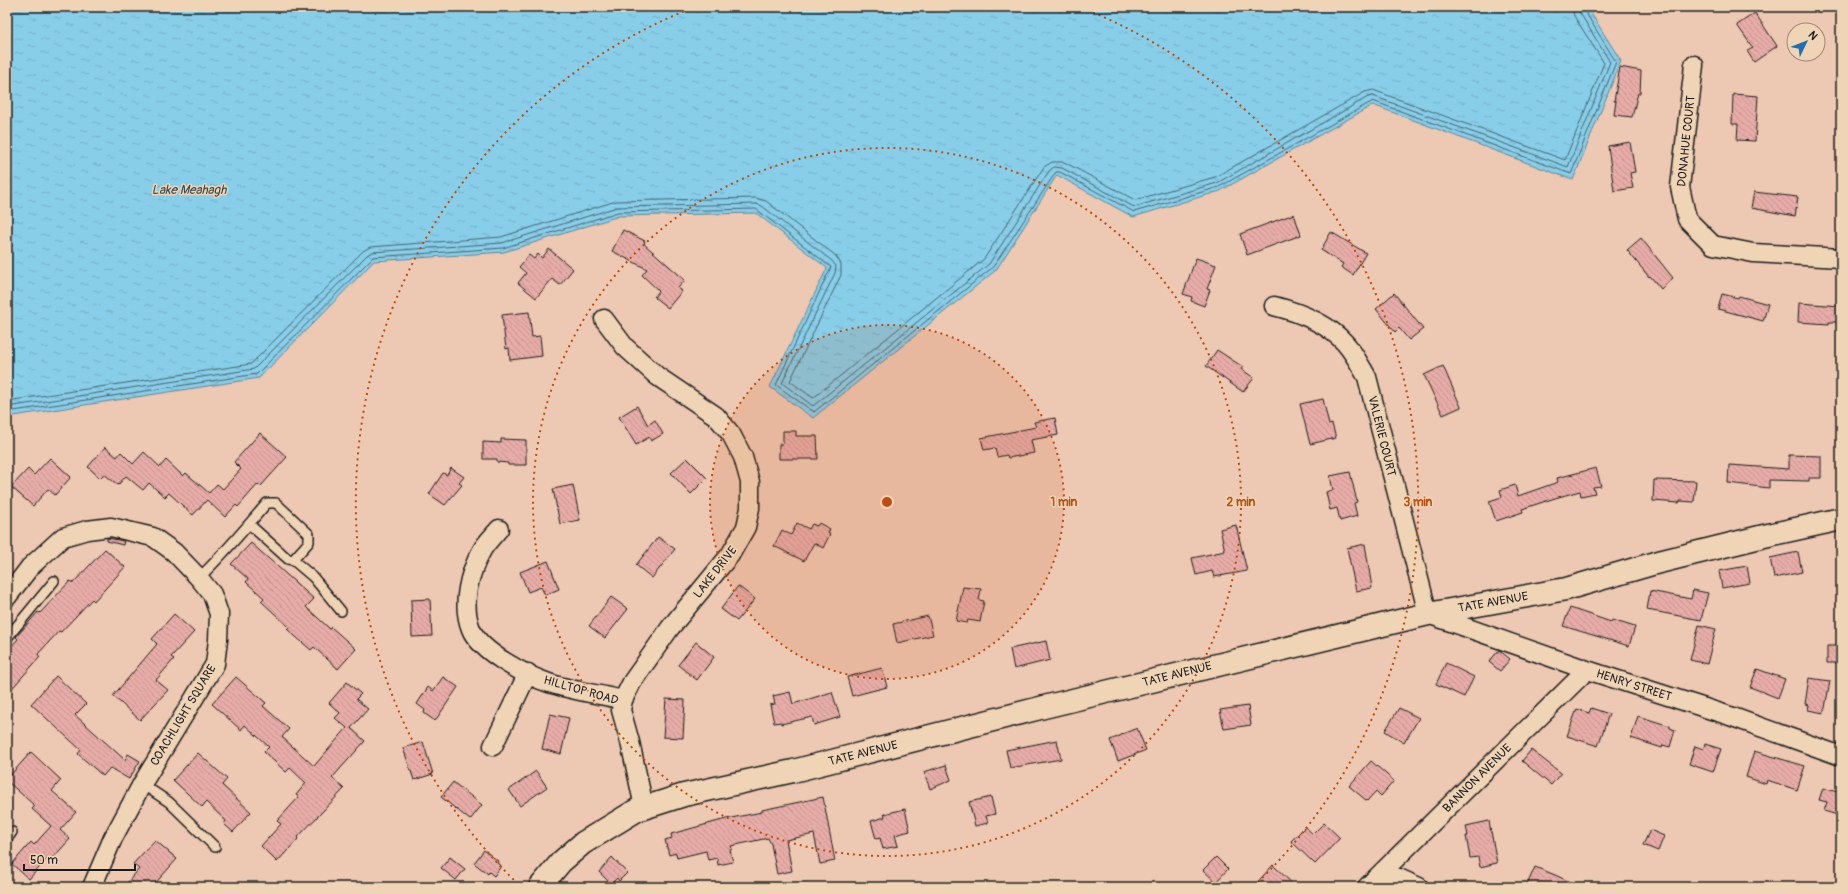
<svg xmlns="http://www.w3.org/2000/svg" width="1848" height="894" viewBox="0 0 1848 894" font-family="Pangolin,sans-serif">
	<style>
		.water { fill: url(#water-ripples); stroke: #5d8797 }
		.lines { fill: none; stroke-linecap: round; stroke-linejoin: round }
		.shore { stroke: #47636e; stroke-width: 1 }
		.building { fill: url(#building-back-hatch); stroke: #1c1c1c }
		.service-casing { stroke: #1c1c1c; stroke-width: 12 }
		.minor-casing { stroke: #1c1c1c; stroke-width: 21 }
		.tertiary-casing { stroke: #1c1c1c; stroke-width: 25 }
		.service { stroke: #efd4b6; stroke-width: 9 }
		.minor { stroke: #efd4b6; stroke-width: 18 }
		.tertiary { stroke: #efd4b6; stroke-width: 22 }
		.ring { fill: none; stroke: #bf4d0f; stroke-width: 2; stroke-dasharray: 2 4 }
		.labels { text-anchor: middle; stroke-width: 3; stroke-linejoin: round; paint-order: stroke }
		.street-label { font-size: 12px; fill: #1c1c1c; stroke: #efd4b6 }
		.water-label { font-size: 13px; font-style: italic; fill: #37484f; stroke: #efd4b6 }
		.centre { fill: #bf4d0f; stroke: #efd4b6; stroke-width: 2 }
		.ring-label { font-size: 12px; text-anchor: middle; font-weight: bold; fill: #bf4d0f; stroke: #efd4b6; stroke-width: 3; stroke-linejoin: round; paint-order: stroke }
	</style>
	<defs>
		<pattern id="water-ripples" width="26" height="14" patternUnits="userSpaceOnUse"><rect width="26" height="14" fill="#88cee9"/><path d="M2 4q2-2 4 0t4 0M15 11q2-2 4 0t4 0" fill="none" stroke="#75b0c7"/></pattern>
		<pattern id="building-back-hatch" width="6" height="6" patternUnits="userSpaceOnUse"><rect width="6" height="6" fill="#e7aca7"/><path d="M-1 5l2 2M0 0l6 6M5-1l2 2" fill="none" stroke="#c6938f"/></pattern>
	</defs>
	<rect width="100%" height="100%" fill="#edc8b2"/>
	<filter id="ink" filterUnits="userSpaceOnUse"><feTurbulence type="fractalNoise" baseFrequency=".025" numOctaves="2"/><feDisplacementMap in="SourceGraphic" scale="8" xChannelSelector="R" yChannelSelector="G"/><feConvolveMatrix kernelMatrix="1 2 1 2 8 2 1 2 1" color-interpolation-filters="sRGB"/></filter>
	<g filter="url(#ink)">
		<!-- water -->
		<path class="water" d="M7,7H1587L1621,61L1573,180L1373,105L1220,191L1133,217L1057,175L996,270L813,418L770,387L827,268L756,213L619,216L504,252L374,261L259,378L7,417Z"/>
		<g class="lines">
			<!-- shore -->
			<path class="shore" d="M7,401L251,364L363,251L370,247L501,237L616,201L756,198L766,201L836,256L841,264V275L790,381L813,398L984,259L1044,167L1052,162H1064L1135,200L1215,177L1365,92L1373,90L1565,160L1604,63L1574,16L1572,7
				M7,407L254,369L367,255L372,252L502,243L617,207L756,204L762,206L832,261L836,266L835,273L782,383L813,406L989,264L1049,171L1054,167L1062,168L1134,207L1217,183L1368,97L1373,96L1568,167L1610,62L1580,13L1578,7
				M7,412L257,374L373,257L503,248L618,212L756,209L831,267L776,385L814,412L993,267L1056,172H1060L1134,212L1219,187L1373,101L1571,174L1616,62L1584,10V7"/>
		</g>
		<!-- building -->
		<path class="building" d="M1755,13L1777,46L1754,62L1747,51L1753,48L1737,25Z
			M1620,67L1641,71L1640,93H1638L1632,117L1614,115L1616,101H1614Z
			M1733,94L1758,96L1755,141L1737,140L1738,124H1732Z
			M1630,142L1635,172L1630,173L1633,188L1614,191L1608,146Z
			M1754,192L1798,197L1795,216L1751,208Z
			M1294,214L1301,235L1247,255L1240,234Z
			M623,230L645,241L644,244L685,280L678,288L682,291L668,308L654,297L659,291L642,275L647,269L612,251Z
			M1331,232L1366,253L1353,275L1341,267L1343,264L1321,250Z
			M1641,238L1673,278L1661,289L1650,276L1649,277L1627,250Z
			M549,249L573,269L560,285L552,279L536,298L518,283L526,273L519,267L529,255L534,259L538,254L542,258Z
			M1196,258L1216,265L1207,289L1210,290L1204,306L1191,301L1192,297L1183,294Z
			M1394,293L1423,329L1409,340L1399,328L1395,332L1376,309Z
			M1722,294L1738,298L1739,296L1768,304L1763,321L1718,309Z
			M1799,303L1841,306V322H1829V324L1798,322Z
			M529,312L532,337L540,336L542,356L510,360L509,348L506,349L502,315Z
			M1217,350L1243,367L1241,369L1254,378L1243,392L1206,366Z
			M1443,366L1461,407L1443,415L1424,375Z
			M1323,399L1329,425L1332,424L1336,438L1310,444L1300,404Z
			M637,406L648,425L655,420L663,434L651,441L649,437L636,445L619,417Z
			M1055,418L1058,435L1031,440L1034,453L1008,458L1007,455L997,457L995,448L984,450L981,438L1036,427L1034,422Z
			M783,431H796V436H817L818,459H779V444H783Z
			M260,433L287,457L261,486L258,484L238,507L236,505L225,517L207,500L193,515L169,493L165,497L149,483L143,490L126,476L118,485L104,474L100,478L88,467L105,447L117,457L121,452L133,464L144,452L160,467L166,460L183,476L186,473L209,493L217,484L223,489L241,469L234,462Z
			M501,439L526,440V465H508V463L497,462V459H483V442L501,443Z
			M1789,455L1821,456V478H1809V481L1769,480V488L1728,483L1729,465L1789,469Z
			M50,458L71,477L55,495L48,489L33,506L11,487L28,469L34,475Z
			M687,458L707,478L691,494L671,473Z
			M451,468L464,477L459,483L462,485L445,505L429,494L443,473L447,475Z
			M1596,468L1601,486L1593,487L1595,493L1581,496L1580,491L1555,498L1522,509L1523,512L1496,521L1489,501L1502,497L1500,490L1515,485L1518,496L1558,482L1557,478Z
			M1350,472L1357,502L1354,503L1357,516L1340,521L1337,508L1330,510L1326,492L1333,490L1330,476Z
			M1654,480L1696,481L1694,502L1680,501L1679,503L1653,501Z
			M573,485L580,520L560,524L553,489Z
			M797,523L809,529L812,524L817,526L819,523L830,529L828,533L830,534L823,548L814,543L804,561L774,546L782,530L791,535Z
			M1236,525L1247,571L1214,577L1212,571L1196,575L1192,558L1225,551L1220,529Z
			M658,537L675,549L652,578L636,565Z
			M107,538L124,541L123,545L107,541Z
			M251,543L314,599L306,607L330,629L331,627L356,649L338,669L314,647L311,650L287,629L289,627L261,601L264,598L246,582L248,579L231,564Z
			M1365,544L1372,588L1356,591L1347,548Z
			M105,549L125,567L94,601L92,599L61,632L59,631L38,654L40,657L7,694V651L18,639L16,637L38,612L40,613L70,581L73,583Z
			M1798,552L1802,572L1774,578L1770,558Z
			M548,561L559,589L545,595L541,587L528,592L520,572Z
			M1747,566L1750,583L1722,588L1719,571Z
			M738,586L755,599L737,621L721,609Z
			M963,587L981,589L979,600L984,601L980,622L968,620L967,623L956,621Z
			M1693,590L1708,593L1701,620L1647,610L1650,591L1691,599Z
			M611,597L628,609L605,638L589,626Z
			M430,599L432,636L412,637L411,600Z
			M1570,608L1611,622L1612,620L1635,627L1629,646L1563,626Z
			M174,614L194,632L171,657L174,659L156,680L168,690L140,720L113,696L157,644L152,639Z
			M928,616L933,635L897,643L893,624Z
			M1699,625L1716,629L1707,664L1690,660Z
			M1046,641L1050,660L1014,669L1010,649Z
			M696,642L714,657L697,680L678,665Z
			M1827,646H1841V663H1827Z
			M1499,650L1510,659L1500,671L1489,662Z
			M1446,663L1474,677L1464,697L1436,684Z
			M882,668L887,687L852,696L847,677Z
			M1757,669L1785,679L1778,698L1750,687Z
			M56,676L86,704L75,715L125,760L128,754L140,761L129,779L110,768L103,776L78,754L81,750L31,704Z
			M236,677L266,703L263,706L289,729L282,737L314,766L347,728L335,718L340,713L329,703L347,682L361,694L356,699L368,709L351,728L365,741L332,778L344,789L297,838L298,839L277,862L261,846L281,824L277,821L299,797L296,795L306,783L290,768L286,772L264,752L269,747L245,725L241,730L212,704Z
			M443,677L458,687L435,721L424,713L425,710L417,704L428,687L433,691Z
			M1809,678L1830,681L1824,713L1808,710L1809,705L1805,704Z
			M790,692L793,704L832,692L840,717L814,725L812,717L781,724V722L774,723L770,705L775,704L773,696Z
			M666,699L685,700L683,738L663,737Z
			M1248,706L1251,725L1224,729L1220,710Z
			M1399,708L1419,718L1404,743L1385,731Z
			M1591,708L1609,714L1598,746L1567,736L1577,709L1589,713Z
			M550,714L569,718L561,754L542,749Z
			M1638,716L1670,726V728L1675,730L1670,747L1663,745L1662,748L1631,738Z
			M1137,728L1146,750L1118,761L1110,740L1120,736V735Z
			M1057,740L1061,759L1010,768L1006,750Z
			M423,742L433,774L414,780L403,748Z
			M1705,744L1721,749L1713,772L1689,764L1695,746L1703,749Z
			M1531,750L1561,773L1551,785L1522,761Z
			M1754,751L1805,766L1797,790L1767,780L1766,784L1746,777Z
			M31,752L61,780L52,791L76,812L60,830L70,839L51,860L48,858L29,879L12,864L31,842L34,845L51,826L32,809L35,806L7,781V779Z
			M198,753L227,779L222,785L251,812L233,832L224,824L226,821L206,802L202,807L173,780Z
			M1371,761L1394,781L1381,796L1376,791L1367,801L1349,786Z
			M946,765L951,780L930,789L924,772Z
			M536,771L547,787L520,806L509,790Z
			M453,782L482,805L470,820L441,797Z
			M1823,788L1841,793V816L1824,811L1827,802L1819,800Z
			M823,797L835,861L820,864L814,834L786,840L792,871L777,874L771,844L768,838L731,846L732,849L730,850L733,862L718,865L717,858L708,860L706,851L677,858L676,853L669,855L665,840L672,838L671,834L726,819L762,812V810Z
			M991,797L995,814L986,816L988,823L975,826L969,802Z
			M905,809L910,831L895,835L898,846L883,849L880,838L876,839L871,821L885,817L884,814Z
			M1489,821L1497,863L1480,867L1478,857L1470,858L1466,836H1468L1466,826Z
			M1324,823L1340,838L1315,864L1291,841L1305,827L1313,834Z
			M1650,830L1664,836L1658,851L1643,845Z
			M155,840L177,859L152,887H133L128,882L139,869L133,864Z
			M484,850L498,861L497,863L501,866L494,876L489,872L488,874L474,863Z
			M450,857L465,869L456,880L441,868Z
			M612,857L627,873L619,881L617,878L611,884L599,872Z
			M1216,857L1228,869L1216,882L1203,870Z
			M1273,865L1296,887H1253Z
			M1535,867L1555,875L1581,887H1526Z"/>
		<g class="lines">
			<!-- service casing -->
			<g class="service-casing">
				<path id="service" d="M293,560L313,577L341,611
					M199,578C224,554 245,529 267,503H276L309,534V542L293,560L288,559L249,524
					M7,638L54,581
					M142,784L169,802L215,847
					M7,839L12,832"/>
			</g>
			<!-- minor casing -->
			<g class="minor-casing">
				<path id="minor" d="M1694,65L1680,187L1687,219L1713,245L1753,253L1841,258
					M1274,306C1298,312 1327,323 1345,343C1354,353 1360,365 1367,377L1428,614L1587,670L1730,716L1841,756
					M604,319L625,347L657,376L716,416L731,434L743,457L750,482V508L746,527L730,555L670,628L632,682L623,700L621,710L630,742L644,807
					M499,529C493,536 486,543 482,550C469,573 461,604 471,629C480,652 527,676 549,683C573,691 599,694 623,700
					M7,597L30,567L63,537L87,530L111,527L153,537L174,552L199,578L212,594L219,614L218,640L215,664L142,784L113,838L92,887
					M493,746L528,673
					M1383,871L1419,887
					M1367,887L1587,670"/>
			</g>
			<!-- tertiary casing -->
			<g class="tertiary-casing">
				<path id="tertiary" d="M540,887L561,862L583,843L637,810L684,795L793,771L1048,706L1428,614L1566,589L1659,562L1764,536L1841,519"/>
			</g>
			<!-- service -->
			<use href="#service" class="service"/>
			<!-- minor -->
			<use href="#minor" class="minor"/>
			<!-- tertiary -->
			<use href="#tertiary" class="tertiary"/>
		</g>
	</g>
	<!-- distance rings -->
	<circle cx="887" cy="502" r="177" fill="#bf4d0f" fill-opacity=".12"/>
	<g class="ring">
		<circle cx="887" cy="502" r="177"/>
		<circle cx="887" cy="502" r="354"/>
		<path d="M518 884A531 531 0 0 1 692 8M1082 8A531 531 0 0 1 1256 884"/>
	</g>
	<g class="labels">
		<!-- street labels -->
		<g class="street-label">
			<text transform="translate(1686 141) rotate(-84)" y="4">DONAHUE COURT</text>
			<text transform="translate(1382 436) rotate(76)" y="4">VALERIE COURT</text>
			<text transform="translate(715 572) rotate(-52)" y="4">LAKE DRIVE</text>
			<text transform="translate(1493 602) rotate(-10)" y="4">TATE AVENUE</text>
			<text transform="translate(1177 674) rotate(-14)" y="4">TATE AVENUE</text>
			<text transform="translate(1634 685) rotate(18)" y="4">HENRY STREET</text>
			<text transform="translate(581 690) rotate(16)" y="4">HILLTOP ROAD</text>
			<text transform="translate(183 715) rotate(-59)" y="4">COACHLIGHT SQUARE</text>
			<text transform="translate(863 753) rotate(-14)" y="4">TATE AVENUE</text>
			<text transform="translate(1477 778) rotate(-45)" y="4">BANNON AVENUE</text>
		</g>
		<!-- water labels -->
		<g class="water-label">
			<text x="189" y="194">Lake Meahagh</text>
		</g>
	</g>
	<circle cx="887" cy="502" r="6" class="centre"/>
	<g class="ring-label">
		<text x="1064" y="506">1 min</text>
		<text x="1241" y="506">2 min</text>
		<text x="1418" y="506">3 min</text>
	</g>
	<!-- margin -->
	<rect width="1848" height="894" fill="none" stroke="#efd4b6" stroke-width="24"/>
	<rect x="12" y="12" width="1824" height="870" fill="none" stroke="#1c1c1c" stroke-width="1.5" filter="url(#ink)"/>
	<!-- north arrow -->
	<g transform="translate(1806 42) rotate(47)"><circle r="19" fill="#efd4b6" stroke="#9b8a78"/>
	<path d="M0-3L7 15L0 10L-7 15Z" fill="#1f6fb2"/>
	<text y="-6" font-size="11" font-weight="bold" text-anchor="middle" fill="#1c1c1c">N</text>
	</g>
	<!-- scale -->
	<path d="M24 864v6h111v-6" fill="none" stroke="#1c1c1c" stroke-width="2"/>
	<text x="30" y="864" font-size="12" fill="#1c1c1c" stroke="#efd4b6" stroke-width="3" paint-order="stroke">50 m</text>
</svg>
